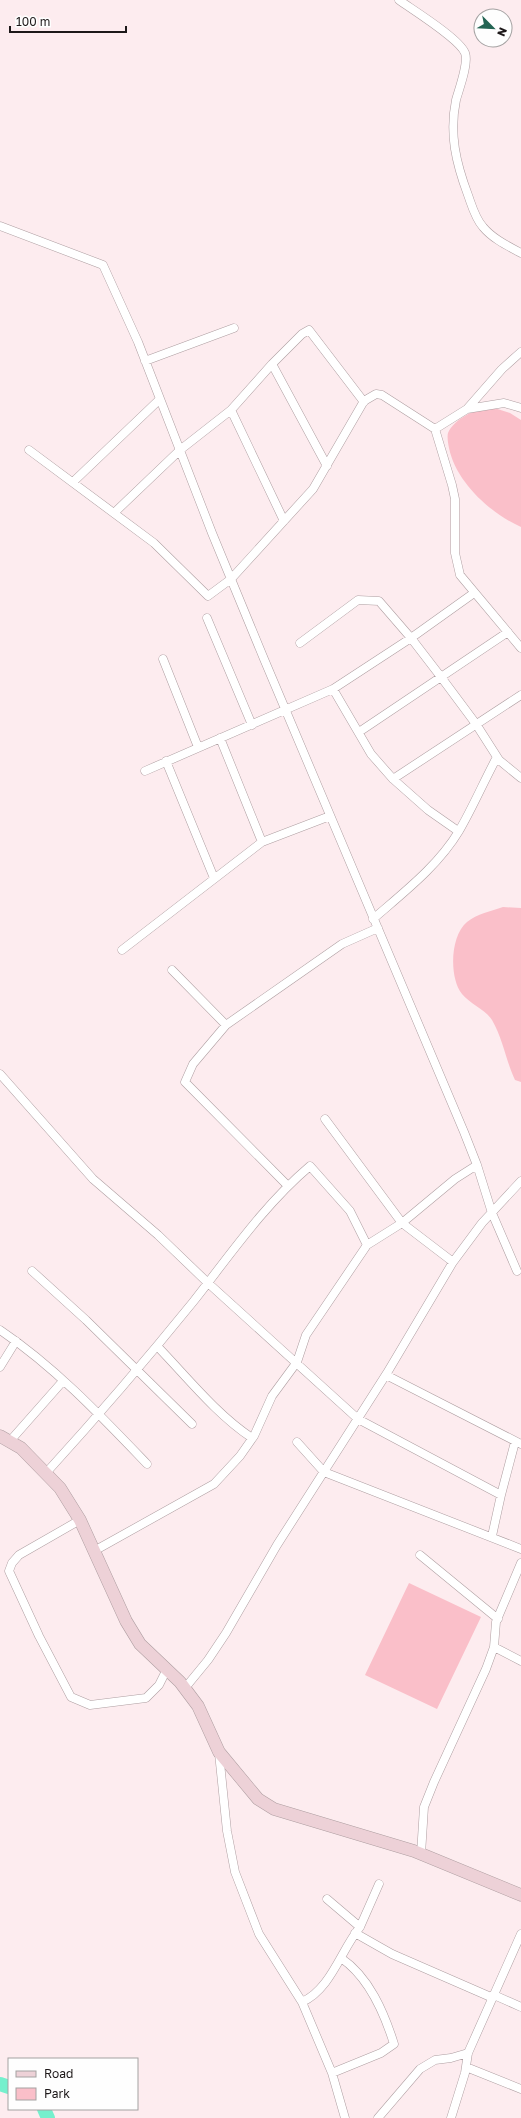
<svg xmlns="http://www.w3.org/2000/svg" width="521" height="2118" viewBox="0 0 521 2118" font-family="'Golos Text',sans-serif">
	<style>
		.green { fill: #fabfc9 }
		.lines { fill: none; stroke-linecap: round; stroke-linejoin: round }
		.river { stroke: #75f0cd; stroke-width: 14 }
		.street-casing { stroke: #ae9ea1; stroke-width: 9 }
		.secondary-casing { stroke: #ae9ea1; stroke-width: 13 }
		.street { stroke: #fff; stroke-width: 8 }
		.secondary { stroke: #edd1d7; stroke-width: 12 }
	</style>
	<rect width="100%" height="100%" fill="#fdecef"/>
	<!-- green -->
	<path class="green" d="M488,406L510,413L521,420V527C490,513 456,482 449,448C448,443 447,437 448,433C454,419 475,410 488,406Z
		M503,907L521,908V1082L515,1080C506,1061 503,1039 492,1020C485,1009 470,1004 462,994C449,978 450,936 467,922C477,914 491,911 503,907Z
		M409,1583L481,1617L437,1709L365,1675Z"/>
	<g class="lines">
		<!-- river -->
		<path class="river" d="M0,2084L9,2087
			M44,2109L48,2118"/>
		<!-- street casing -->
		<g class="street-casing">
			<path id="street" d="M399,0C413,10 460,39 465,53C469,63 459,89 456,100C449,134 456,163 468,195C472,206 475,218 483,227C493,239 508,246 521,253
				M0,226L103,265L138,342L212,533L264,659L464,1132L477,1165L492,1213L517,1271
				M145,361L234,328
				M272,364L327,466
				M467,409L504,403L521,408
				M231,410L284,521
				M435,429L467,409L502,369L521,352
				M29,450L154,543L208,596L231,579L313,489L364,401L376,394L382,395L435,429L452,485L455,499V553L460,575L521,648
				M73,482L160,399
				M114,513L180,450L231,410L272,364L302,334L309,330L364,402
				M207,618L252,725
				M300,643L358,600L379,601L411,638L441,677L476,724L499,760L521,778
				M163,659L198,747
				M333,689L371,754L393,779L428,810L458,831
				M359,732L508,632
				M220,738L262,842
				M166,761L214,878
				M145,771L333,689L411,638L474,593
				M393,779L521,695
				M373,919C404,892 438,866 459,831C473,807 484,781 497,757
				M122,950L262,842L330,816
				M172,970L226,1025
				M0,1074L93,1179L158,1235L208,1283L358,1419L501,1495
				M325,1119L402,1223L453,1262
				M287,1185L185,1082L193,1064L226,1025L342,944L378,928
				M32,1271L86,1320L192,1424
				M0,1330C55,1367 102,1417 147,1464
				M157,1346C187,1377 216,1414 252,1438
				M0,1367L16,1341
				M386,1375L521,1444
				M10,1441L63,1381
				M297,1442L324,1472L521,1549
				M46,1473C97,1417 146,1360 193,1302C230,1255 264,1205 310,1166L350,1211L367,1245
				M80,1520L19,1555L12,1563L9,1571L39,1636L71,1697L90,1705L146,1698L159,1685L166,1671
				M492,1536L501,1495L515,1442
				M94,1551L214,1484L240,1456L254,1436L272,1396L297,1362L306,1335L367,1245L402,1223L455,1179L477,1165
				M420,1555L498,1619
				M494,1647L521,1661
				M185,1688L208,1660L226,1633L277,1545L387,1373L453,1262L482,1223L521,1181
				M219,1753L227,1831L235,1872L259,1934L302,2002L332,2073L345,2118
				M421,1854L424,1807L434,1782L486,1669L494,1647L496,1622L521,1563
				M360,1927L379,1884
				M355,1933L392,1954L493,1998
				M494,1995L521,2007
				M302,2002C331,1989 341,1950 360,1927L327,1899
				M466,2067L521,2089
				M332,2073L381,2053L394,2044C384,2012 369,1977 341,1958
				M378,2118L420,2069L435,2060L451,2058L468,2053
				M451,2118L465,2073L468,2053L521,1934"/>
		</g>
		<!-- secondary casing -->
		<g class="secondary-casing">
			<path id="secondary" d="M0,1436L21,1448L60,1488L80,1520L126,1621L140,1644L180,1682L198,1706L219,1752L258,1799L274,1809L414,1851L521,1895"/>
		</g>
		<!-- street -->
		<use href="#street" class="street"/>
		<!-- secondary -->
		<use href="#secondary" class="secondary"/>
	</g>
	<!-- legend -->
	<rect x="8" y="2058" width="130" height="52" fill="#fefefe" stroke="#a4a2a2"/>
	<rect x="16" y="2071" width="20" height="6" fill="#edd1d7" stroke="#a4a2a2"/>
	<text x="44" y="2078" font-size="12" fill="#1d1819">Road</text>
	<rect x="16" y="2088" width="20" height="12" fill="#fabfc9" stroke="#a4a2a2"/>
	<text x="44" y="2098" font-size="12" fill="#1d1819">Park</text>
	<!-- north arrow -->
	<g transform="translate(493 28) rotate(114)"><circle r="19" fill="#fefefe" stroke="#a4a2a2"/>
	<path d="M0-3L7 15L0 10L-7 15Z" fill="#236453"/>
	<text y="-6" font-size="11" font-weight="bold" text-anchor="middle" fill="#1d1819">N</text>
	</g>
	<!-- scale -->
	<path d="M10 26v6h116v-6" fill="none" stroke="#1d1819" stroke-width="2"/>
	<text x="16" y="26" font-size="12" fill="#1d1819" stroke="#fefefe" stroke-width="3" paint-order="stroke">100 m</text>
</svg>
